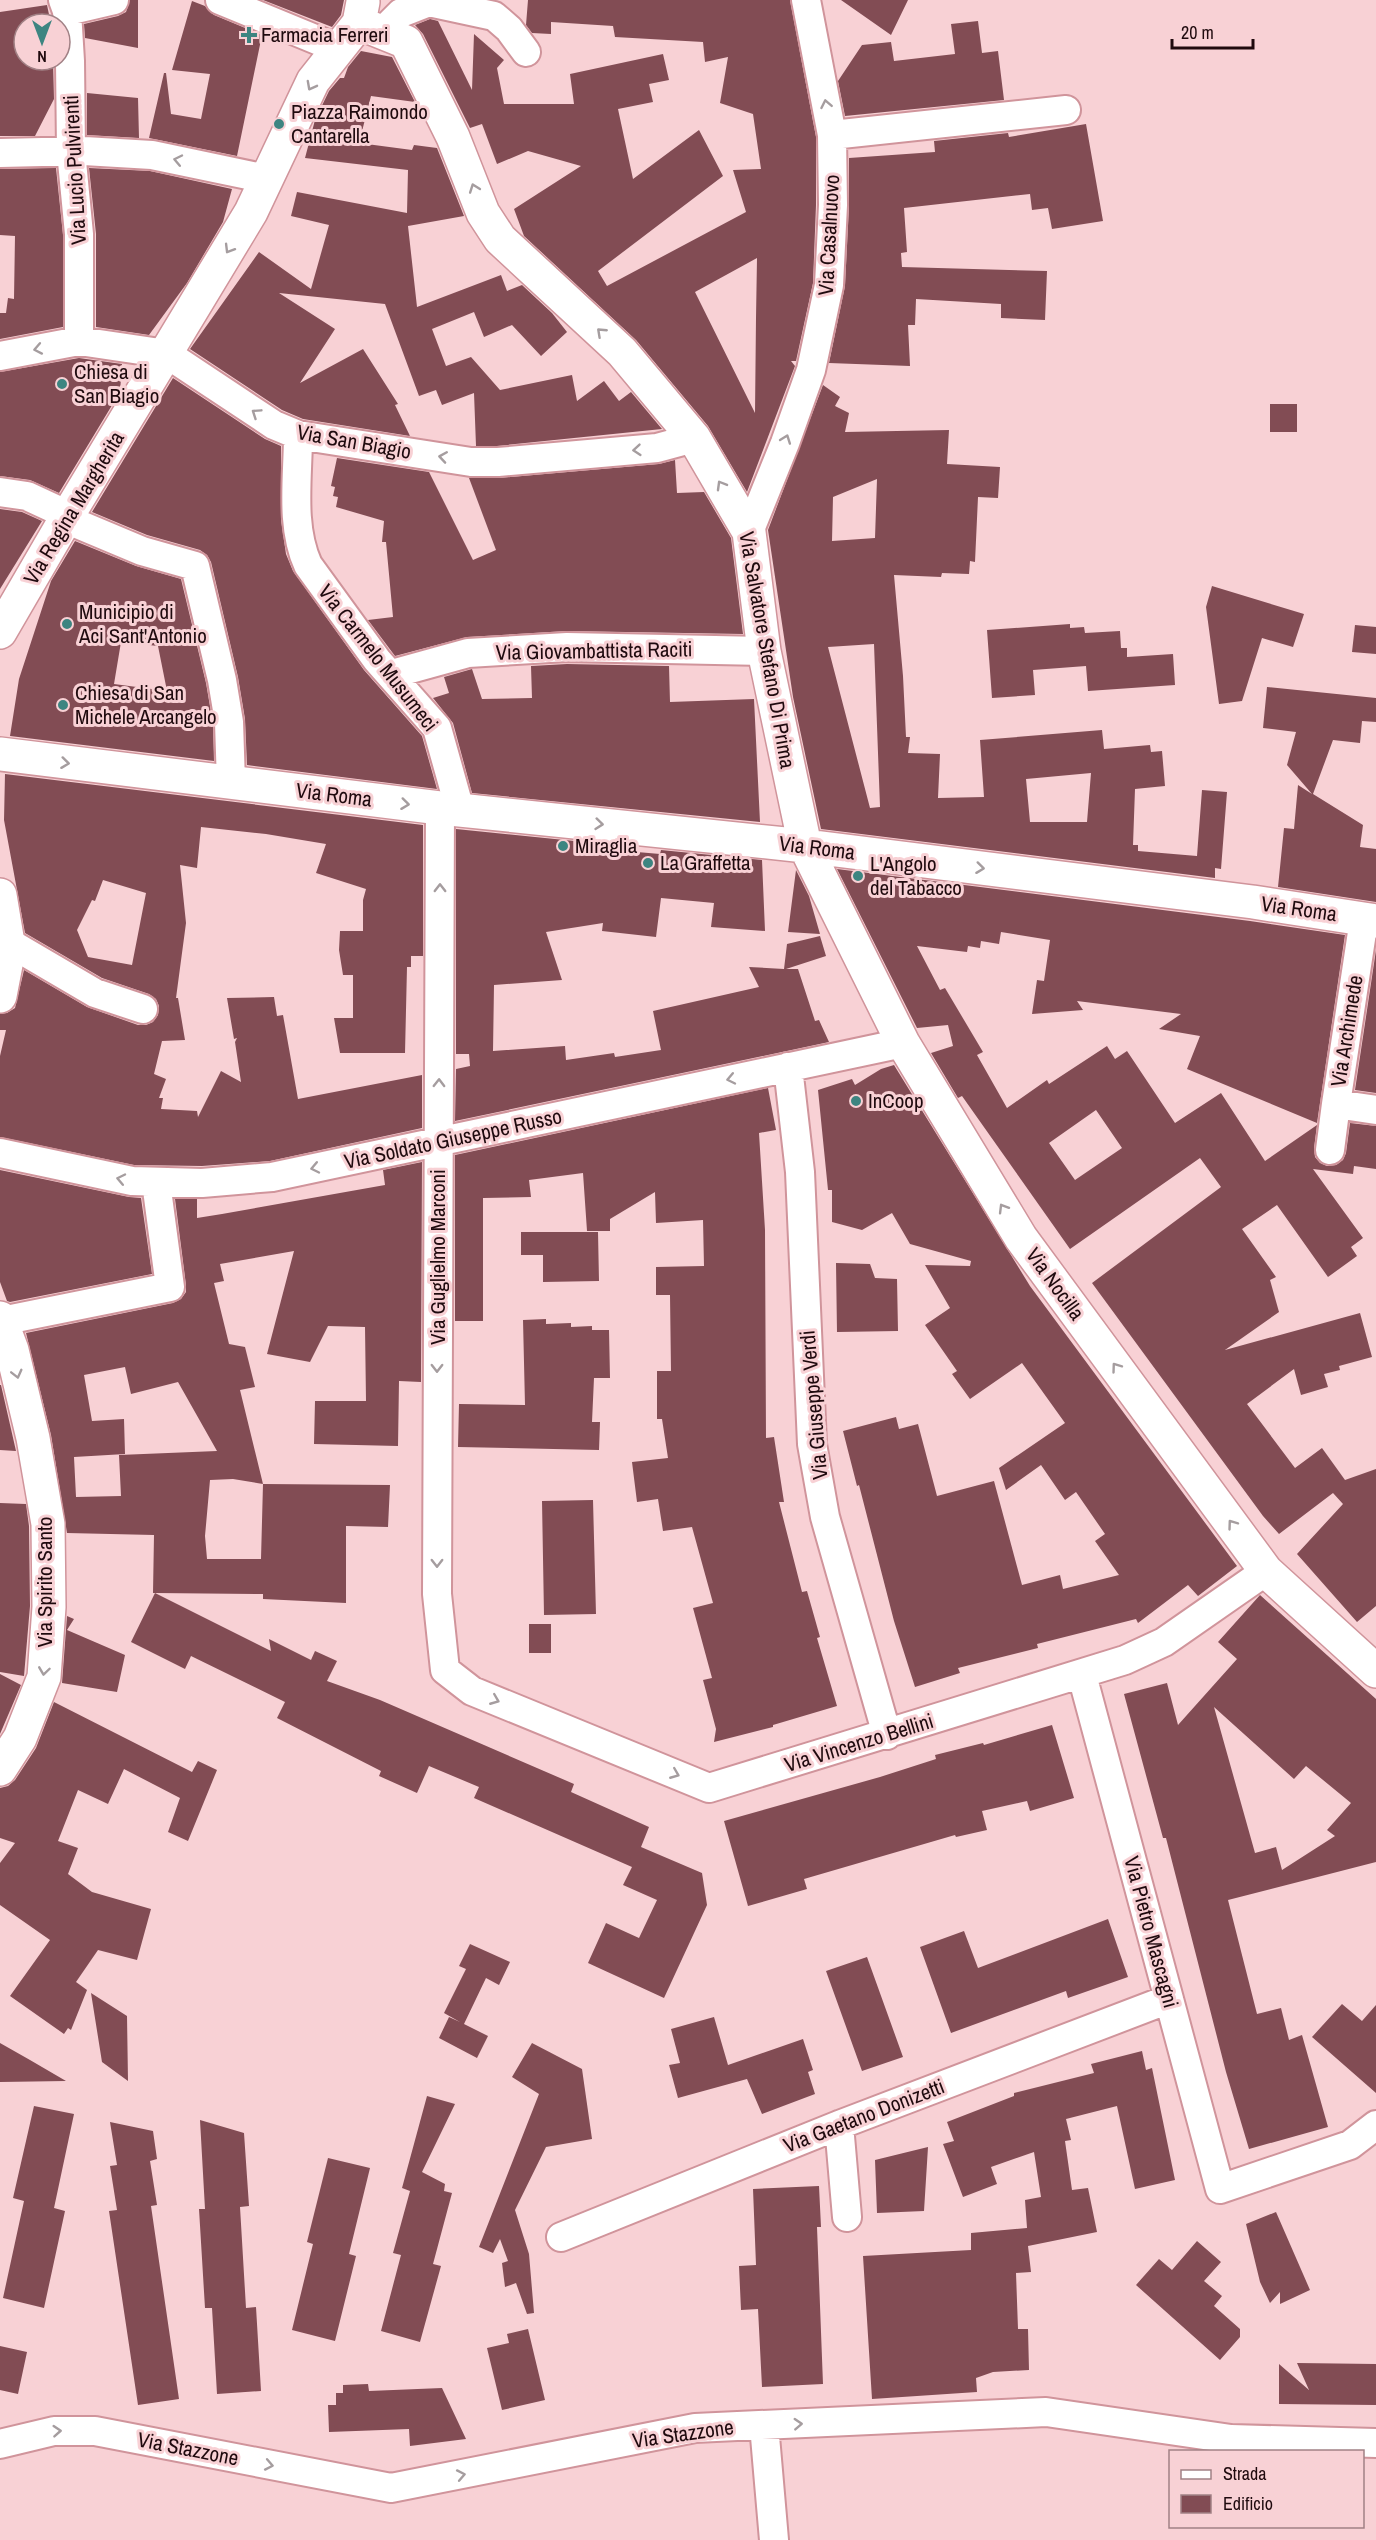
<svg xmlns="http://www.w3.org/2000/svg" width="1376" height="2540" viewBox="0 0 1376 2540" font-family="'Archivo Narrow',sans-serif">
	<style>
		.building { fill: #824c54; fill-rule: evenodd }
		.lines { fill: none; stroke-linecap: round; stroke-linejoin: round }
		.minor-casing { stroke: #d0949b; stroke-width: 32 }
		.tertiary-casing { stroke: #d0949b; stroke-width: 36 }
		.minor { stroke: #fff; stroke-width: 28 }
		.tertiary { stroke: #fff; stroke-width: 33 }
		.oneway { stroke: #a59d9f }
		.poi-dot { fill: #3d8581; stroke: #f8d1d5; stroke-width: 2 }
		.labels { text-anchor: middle; stroke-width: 6; stroke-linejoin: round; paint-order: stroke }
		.poi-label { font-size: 21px; fill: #1f0a0e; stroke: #f8d1d5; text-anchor: start }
		.street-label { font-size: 21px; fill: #1f0a0e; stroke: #f8d1d5 }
	</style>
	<rect width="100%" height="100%" fill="#f8d1d5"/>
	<!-- building -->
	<path class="building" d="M130,0H138V48L85,38L84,24L118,16L126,12Z
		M263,0H344L341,15L332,27Z
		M528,0H790L816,137V205L813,283L796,361H791L795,366L747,492L708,426L636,340L524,236L514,209L581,166L528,151L497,164L482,124L470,128L423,34L415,25L430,19L438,21L472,90L474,34L504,60L497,68L504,104H574L570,74L663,54L669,80L649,84L653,102L618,109L633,179L699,130L723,176L598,271L607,286L746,212L733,170L761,169L753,114L720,103L728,57L705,62L703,42L615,37L613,26L551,22V34L532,33L526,25ZM757,258L756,318L755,413L695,292Z
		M841,0H908L891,35Z
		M192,1L205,6L214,15L262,35L237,156L149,138L164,73H166L171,114L201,119L210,74L172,70Z
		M47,5L51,24H24V60H53L54,99L35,136H0V12Z
		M978,21L982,53L998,51L1004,100L845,116L838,81L862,45L891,42L894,61L955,54L951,24Z
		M361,51L392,57L415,102L371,96L359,143L412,150L414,145L437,148L464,216L408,226L417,307L501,275L507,291L522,285L552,313L567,332L541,356L512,325L484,337L474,312L432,329L446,366L471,357L500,390L572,375L577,401L604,381L619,401L631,392L662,429L497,446H476L474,393L442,405L436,390L419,396L385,304L279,293L335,329L300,383L363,349L398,404L395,405L410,436L303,419L282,410L190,349L259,252L311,289L329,225L291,216L297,192L407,213L408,170L305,158L315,120L329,91L340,78H344L348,67Z
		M87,93L138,98L139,138L87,135Z
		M1086,124L1103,221L1052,229L1048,208L1032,210L1030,194L904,208L907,252L901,253L902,267L1047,271L1045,320L1001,318V304L916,299L915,325H908L910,366L829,363L845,286L849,206V158L935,152L934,141L1008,133L1009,137Z
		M56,168L63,235V327L0,339V313H6L8,298L14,299L15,236L0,235V169Z
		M89,168L150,171L232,189L223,222L187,283L149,335L96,327V234Z
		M79,358L122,364L120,392L59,493L30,480L0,476V372Z
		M173,378L265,439L281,446V520L286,554L293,571L364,670L422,736L437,789L247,765L245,719L238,677L211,562L207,555L200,550L147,535L92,512Z
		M823,385L840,397L835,406L849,413L845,432L949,430L947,464L1000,467L998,498L978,497L975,562L970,561L969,574L942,573L941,577L894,575L903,676L906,737H910L908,753L940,754L938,798L984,797L980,740L1102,730L1104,749L1150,745L1151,752L1162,751L1165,786L1135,789L1133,845H1138V851L1197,856L1202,790L1227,792L1221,869L1215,868V878L821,829L793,697L768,530ZM877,479L875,538L832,541L833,497ZM874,644L880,807L870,808L828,647ZM1091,773L1087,822H1030L1026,779Z
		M1270,404H1297V432H1270Z
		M337,458L429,472L473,560L496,550L469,478H499L659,464L675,460L677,493L704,492L731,538L743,634L567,631L467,637L395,656L368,620L393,617L386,542H382L384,521L336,507L338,497L333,496L335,487L331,486Z
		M0,509L22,512L42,521L0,589Z
		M75,541L136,566L181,579L206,683L213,724L214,761L10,736L19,679L51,581ZM121,642L158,646L167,691L114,684Z
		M1212,586L1304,614L1293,647L1262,638L1242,701L1219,704L1206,607Z
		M1070,624V628L1084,627L1085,633L1120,631L1121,648H1127V657L1173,654L1175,685L1088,691L1086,666L1033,670L1035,695L992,698L987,630Z
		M1355,625L1376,627V654L1352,652Z
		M567,664L669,666L670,702L754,699L760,822L472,793L453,723L433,698L449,693L444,677L472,669L482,699L532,698L531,666Z
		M1267,687L1376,698V722L1362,721L1360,743L1333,740L1313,794L1363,825L1360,847L1376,849V902L1278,887L1284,828L1294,829L1298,785L1312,794L1287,765L1296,732L1263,728Z
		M5,774L423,825V956H411V967H407L405,1053H340L334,1018H353V975H343L339,950L340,931H363V900L366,889L316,873L326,844L266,834L201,827L197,868L180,865L186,923L176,998H178L185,1040L162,1041L154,1074L166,1079L159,1098H163L161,1109L197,1111L198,1117L221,1071L241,1082L235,1042L237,1038L234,1039L227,998L274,997L277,1016L283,1015L298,1099L422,1075V1128L270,1161L202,1166L134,1165L0,1137V1056L6,1030H0V1014L7,1013L15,1008L24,970L87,1007L138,1025H146L153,1022L158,1015L159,1006L156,999L149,994L102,978L25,933L4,820ZM103,880L146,893L132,965L88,957L77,930L92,900L95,901Z
		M456,829L614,845V850L660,854L661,850L762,860L765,931L711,927L714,903L661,898L656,937L602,931L603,923L546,932L562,980L494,985L493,1051L565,1046L566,1060L614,1053L615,1057L661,1050L653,1011L759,987L749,967L784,969L787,944L820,936L826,956L786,969H798L815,1021L819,1020L829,1042L455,1121L456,1069L470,1066L469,1054H456Z
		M837,869L1250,921L1345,935L1317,1123L1187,1069L1200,1036L1159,1029L1181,1014L1077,1001L1083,1010L1032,1014L1037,980L1044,981L1050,940L1001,932L999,944L981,941L980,948L968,946L967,952L917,946L940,990L945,988L983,1052L977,1055L1007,1108L1047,1080L1049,1084L1107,1046L1115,1059L1127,1051L1175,1123L1221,1093L1265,1161L1317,1125L1314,1148L1315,1157L1320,1163L1327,1166L1336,1165L1343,1160L1346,1153L1350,1123L1376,1126V1169L1354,1166L1353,1174L1313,1169L1363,1238L1351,1247L1357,1256L1328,1277L1277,1205L1242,1229L1276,1277L1270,1280L1279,1312L1225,1350L1360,1313L1372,1357L1339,1366L1340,1370L1324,1374L1328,1387L1301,1395L1294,1369L1247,1404L1295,1468L1322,1448L1345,1480L1376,1469V1606L1357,1622L1297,1554L1343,1504L1333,1493L1279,1534L1263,1516L1092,1283L1221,1187L1200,1158L1070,1249L962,1096L958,1098L931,1053L953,1046L948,1025L917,1028ZM1096,1110L1122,1148L1075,1180L1049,1143Z
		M796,870L809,896L820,934L788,932Z
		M1376,950V1093L1355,1090Z
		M894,1065L1030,1286L1237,1566L1198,1596L1188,1585L1138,1623L1136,1619L1037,1644L1038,1648L958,1668L960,1673L915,1687L894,1621L859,1485L857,1486L843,1431L896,1417L899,1429L918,1424L937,1496L994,1481L1022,1585L1060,1575L1063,1589L1119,1575L1095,1541L1105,1534L1076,1492L1065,1500L1041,1465L1006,1490L999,1468L1065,1423L1022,1363L970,1399L952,1374L957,1371L925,1325L950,1308L925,1265L970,1266L971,1261L910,1244L892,1213L862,1230L832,1222V1190H828L818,1090L852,1079L855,1085L881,1069Z
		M768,1088L776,1130L759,1133L765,1230L766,1438L774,1437L784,1502H779L802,1592L807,1591L820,1637L817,1638L837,1706L773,1725V1727L714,1742L716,1729L703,1680L712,1678L693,1608L713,1603L692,1527L663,1531L658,1499L637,1502L632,1462L668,1458L662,1419H657V1371H671L670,1295H656V1267L704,1266L703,1220L656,1223L655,1192L610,1219V1231H587L583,1173L529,1180L531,1197L483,1198V1321H455V1155Z
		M422,1162L421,1382L399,1381L398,1446L314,1444L315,1401H366L365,1327L328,1326L310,1362L267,1354L294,1251L220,1264L224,1281L214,1283L229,1344L245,1347L255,1387L240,1390L263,1484L390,1485L388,1527L346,1526V1603L263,1599V1594L155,1593L271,1651L269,1639L311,1660L315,1651L337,1661L327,1681L380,1700L574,1784L571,1792L649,1827L641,1847L702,1873L707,1905L664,1998L588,1963L606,1923L639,1938L657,1900L623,1885L632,1867L474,1798L479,1787L429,1766L417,1793L379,1776L381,1771L277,1718L285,1702L191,1656L185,1669L131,1642L155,1593H153L154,1535L67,1533L51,1435L26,1333L173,1303L181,1299L186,1292V1285L175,1199H197V1218L222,1214L385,1185L383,1170ZM125,1367L131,1394L178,1382L217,1451L119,1455L121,1496L76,1497L74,1457L125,1454L124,1419L92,1421L84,1375ZM233,1479L263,1484L261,1559H207L205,1536L210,1480Z
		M0,1170L129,1197L141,1198L152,1274L10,1302L7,1301L0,1282Z
		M521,1232H598L599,1281L543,1282V1255H521Z
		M836,1263L870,1264L875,1278L897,1279L898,1331L837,1332Z
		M546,1319V1324L571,1323V1327L592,1326V1330H609L610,1378H594L592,1422H600L599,1450L458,1447L459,1404L525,1405L523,1320Z
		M0,1385H1L16,1451L0,1450Z
		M593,1500L596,1614L544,1615L542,1501Z
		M0,1503L26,1504L29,1526L30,1606L24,1676L0,1672Z
		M1260,1595L1376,1699V1862L1228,1900L1257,2014L1281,2008L1289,2040L1302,2035L1328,2127L1249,2149L1226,2072L1166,1838H1163L1124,1694L1167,1683L1178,1725L1237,1659L1218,1642ZM1214,1707L1294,1779L1306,1766L1351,1803L1327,1830L1335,1836L1282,1870L1276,1847L1255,1853Z
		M67,1616L74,1619L67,1630L125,1655L117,1692L62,1683Z
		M529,1624H551V1653H529Z
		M0,1674L21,1685L0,1734Z
		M54,1702L192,1772L198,1761L217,1770L188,1841L168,1832L180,1798L124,1769L108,1804L78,1790L58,1841L78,1848L68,1874L92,1892L151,1909L137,1960L98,1950L76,1982L87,1990L71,2030L68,2028L64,2034L10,1996L50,1940L0,1905V1863L15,1843L0,1838V1788L8,1786L15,1780L36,1748Z
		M1052,1725L1074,1798L1030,1811L1027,1801L982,1811L987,1830L956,1837L955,1835L804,1879L807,1889L748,1906L724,1821L880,1777L936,1759L935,1755L983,1743L984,1745Z
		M1108,1919L1128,1977L1068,1998L1066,1991L951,2033L920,1947L964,1931L978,1968Z
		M470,1944L510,1962L499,1985L486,1978L464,2024L488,2036L477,2058L439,2038L449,2017L460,2022L444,2013L466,1969L459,1966Z
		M867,1957L903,2057L862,2071L826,1971Z
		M91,1993L127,2016L128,2081L102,2062Z
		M1342,2004L1362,2021L1376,2005V2093L1312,2037Z
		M714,2017L728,2065L803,2039L813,2070L808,2072L815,2094L762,2114L747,2079L678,2098L669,2065L680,2063L671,2029Z
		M0,2043L30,2060L66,2081L0,2082Z
		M532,2043L582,2069L592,2139L546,2147L515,2210L529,2254L534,2313L527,2314L516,2283L505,2287L502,2263L508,2261L500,2239L493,2253L479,2247L539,2094L512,2077Z
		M1142,2051L1146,2070L1152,2068L1175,2180L1135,2189L1117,2106L1066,2119L1071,2140L1065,2141L1072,2190L1088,2188L1097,2232L1028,2246L1031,2272L1016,2273L1018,2329H1028L1029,2370L993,2372L976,2378L977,2392L872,2399L863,2256L971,2250V2233L1027,2228L1025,2200L1041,2197L1034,2152L991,2167L997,2184L963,2197L943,2144L954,2141L947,2122L1014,2096V2093L1094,2073L1091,2064Z
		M427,2096L455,2104L422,2172L445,2184L444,2191L452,2193L433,2264L441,2266L420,2342L381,2331L401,2255L393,2253L410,2191L402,2188Z
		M34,2106L74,2114L54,2208L65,2211L44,2308L3,2298L24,2201L13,2198Z
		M200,2120L244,2133L249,2206L240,2207L246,2308L256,2307L261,2391L217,2394L212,2308H205L199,2209H205Z
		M110,2122L153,2131L157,2159L150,2161L157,2205L151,2206L179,2399L138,2405L109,2211L117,2210L110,2166L117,2165Z
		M928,2147L924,2211L877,2213L875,2160Z
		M328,2158L370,2168L349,2254L356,2256L335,2341L292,2330L313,2244L307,2242Z
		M819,2186L821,2227H817L823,2384L762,2387L758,2309L741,2310L739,2266L756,2265L753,2189Z
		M1276,2212L1310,2290L1280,2304V2292L1270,2303L1260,2282L1246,2224Z
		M1197,2241L1221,2262L1204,2281L1222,2296L1214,2306L1240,2329V2337L1220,2360L1136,2285L1159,2259L1172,2270Z
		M528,2329L545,2400L502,2410L487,2348L509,2343L507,2334Z
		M0,2346L27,2352L18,2394L0,2390Z
		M1297,2363L1376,2364V2405L1279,2404V2364L1309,2390Z
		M368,2384L369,2391L442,2388L466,2439L410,2446L409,2429L329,2432L328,2405H336V2393H343V2385Z"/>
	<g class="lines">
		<!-- minor casing -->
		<g class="minor-casing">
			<path id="minor" d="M63,0L67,11L70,61L71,151L79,234V341
				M220,0L339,49
				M67,11L114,0
				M382,32L401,13L429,2L494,16L509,29L526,52
				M832,135L1066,110
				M0,153L84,151L152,155L267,179
				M0,356L79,341L167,354L274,425L298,435L471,462H498L657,448L694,438
				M298,435C298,477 290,526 308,565L377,660L437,728L460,810
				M0,492L27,496L68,515L80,525L142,551L195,566L222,680L229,722L231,783
				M749,532L785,443L811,370L829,285L833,205L832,135L806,0
				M392,674L468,653L567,647L764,651
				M440,808L437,1594L445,1670L472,1691L709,1788L1125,1660L1164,1642L1266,1571
				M1364,919L1336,1104L1376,1110
				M8,942L95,993L143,1009
				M788,1067L800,1172L812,1444L825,1517L887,1735
				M1330,1150L1336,1104
				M0,1153L132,1181L202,1183L272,1177L903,1043
				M1,1321L170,1287L156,1182
				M1082,1675L1220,2189L1350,2145L1376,2125
				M839,2125L847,2217
				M561,2237L839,2125L1169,1999
				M764,2425L774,2540
				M0,2444L54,2431H95L391,2488L695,2428L1046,2412L1231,2439L1376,2443"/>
		</g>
		<!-- tertiary casing -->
		<g class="tertiary-casing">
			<path id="tertiary" d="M359,23L406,42L453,137L483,213L500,239L622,352L694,438L749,532L764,651L805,846L903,1043L1021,1238L1266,1571L1376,1671
				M0,632L68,515L251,212L313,81L359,23L363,2
				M0,754L440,808L805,846L1253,902L1376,921
				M0,895L9,949L0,996
				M0,1318L12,1350L33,1438L48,1524L49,1607L44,1677L20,1738L0,1769"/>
		</g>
		<!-- minor -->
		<use href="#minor" class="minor"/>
		<!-- tertiary -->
		<use href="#tertiary" class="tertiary"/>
	</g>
	<!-- one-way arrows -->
	<defs><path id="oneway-chevron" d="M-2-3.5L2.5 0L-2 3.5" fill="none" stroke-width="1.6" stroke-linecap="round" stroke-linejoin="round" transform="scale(1.5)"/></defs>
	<g class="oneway">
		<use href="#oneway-chevron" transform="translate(311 86) rotate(118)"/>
		<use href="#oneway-chevron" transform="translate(826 104) rotate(-101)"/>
		<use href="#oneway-chevron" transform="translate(178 160) rotate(-168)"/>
		<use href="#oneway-chevron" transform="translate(474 188) rotate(-110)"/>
		<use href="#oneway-chevron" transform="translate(229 249) rotate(121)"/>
		<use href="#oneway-chevron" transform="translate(601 332) rotate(-137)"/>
		<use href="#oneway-chevron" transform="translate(38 349) rotate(169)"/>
		<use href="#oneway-chevron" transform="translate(256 413) rotate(-146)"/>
		<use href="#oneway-chevron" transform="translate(786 439) rotate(-70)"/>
		<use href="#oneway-chevron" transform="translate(637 450) rotate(175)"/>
		<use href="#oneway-chevron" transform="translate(443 457) rotate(-171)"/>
		<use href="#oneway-chevron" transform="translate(721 485) rotate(-120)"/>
		<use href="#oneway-chevron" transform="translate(65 763) rotate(7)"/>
		<use href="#oneway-chevron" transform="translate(405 804) rotate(7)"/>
		<use href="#oneway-chevron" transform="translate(599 824) rotate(6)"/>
		<use href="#oneway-chevron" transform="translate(980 868) rotate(7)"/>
		<use href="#oneway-chevron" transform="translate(440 888) rotate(-90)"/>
		<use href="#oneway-chevron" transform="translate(731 1079) rotate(168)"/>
		<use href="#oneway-chevron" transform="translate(439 1083) rotate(-89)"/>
		<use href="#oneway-chevron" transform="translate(315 1168) rotate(168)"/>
		<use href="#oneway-chevron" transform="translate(121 1179) rotate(-168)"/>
		<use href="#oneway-chevron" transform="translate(1003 1208) rotate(-121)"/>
		<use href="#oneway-chevron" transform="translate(1116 1367) rotate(-126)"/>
		<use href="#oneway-chevron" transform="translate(437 1368) rotate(90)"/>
		<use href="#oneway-chevron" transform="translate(17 1374) rotate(76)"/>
		<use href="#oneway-chevron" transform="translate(1232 1524) rotate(-126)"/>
		<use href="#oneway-chevron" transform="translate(437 1563) rotate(90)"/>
		<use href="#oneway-chevron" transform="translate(44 1671) rotate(98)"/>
		<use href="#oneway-chevron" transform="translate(495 1700) rotate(22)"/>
		<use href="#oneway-chevron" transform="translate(675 1774) rotate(22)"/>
		<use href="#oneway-chevron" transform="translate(798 2424) rotate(-3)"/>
		<use href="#oneway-chevron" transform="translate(57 2431) rotate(-4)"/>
		<use href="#oneway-chevron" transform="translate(269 2465) rotate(11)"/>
		<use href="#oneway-chevron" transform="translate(461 2475) rotate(-11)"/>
	</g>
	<!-- markers -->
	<g class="poi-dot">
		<path d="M246 26h6v6h6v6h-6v6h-6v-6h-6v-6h6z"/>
		<circle cx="279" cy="124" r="6"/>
		<circle cx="62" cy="384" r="6"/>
		<circle cx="67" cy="624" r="6"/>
		<circle cx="63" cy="705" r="6"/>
		<circle cx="563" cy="846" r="6"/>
		<circle cx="648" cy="863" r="6"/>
		<circle cx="858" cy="876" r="6"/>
		<circle cx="856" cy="1101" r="6"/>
	</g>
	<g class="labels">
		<!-- poi labels -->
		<g class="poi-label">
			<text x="261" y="42">Farmacia Ferreri</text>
			<text x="291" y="119">Piazza Raimondo<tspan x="291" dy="24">Cantarella</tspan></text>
			<text x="74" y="379">Chiesa di<tspan x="74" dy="24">San Biagio</tspan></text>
			<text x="79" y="619">Municipio di<tspan x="79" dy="24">Aci Sant'Antonio</tspan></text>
			<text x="75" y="700">Chiesa di San<tspan x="75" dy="24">Michele Arcangelo</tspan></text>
			<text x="575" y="853">Miraglia</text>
			<text x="660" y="870">La Graffetta</text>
			<text x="870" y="871">L'Angolo<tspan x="870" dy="24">del Tabacco</tspan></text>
			<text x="868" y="1108">InCoop</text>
		</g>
		<!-- street labels -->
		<g class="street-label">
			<text transform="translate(75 170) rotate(-93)" y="7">Via Lucio Pulvirenti</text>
			<text transform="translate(829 235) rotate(-87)" y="7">Via Casalnuovo</text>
			<text transform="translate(354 442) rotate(10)" y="7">Via San Biagio</text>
			<text transform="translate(74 508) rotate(-59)" y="7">Via Regina Margherita</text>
			<text transform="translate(767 650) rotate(80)" y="7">Via Salvatore Stefano Di Prima</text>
			<text transform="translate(594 651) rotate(-1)" y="7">Via Giovambattista Raciti</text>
			<text transform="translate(378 658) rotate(52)" y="7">Via Carmelo Musumeci</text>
			<text transform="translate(334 795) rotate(7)" y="7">Via Roma</text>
			<text transform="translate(817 848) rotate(7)" y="7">Via Roma</text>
			<text transform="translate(1299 909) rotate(8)" y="7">Via Roma</text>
			<text transform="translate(1347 1031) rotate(-81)" y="7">Via Archimede</text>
			<text transform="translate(453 1139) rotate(-12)" y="7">Via Soldato Giuseppe Russo</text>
			<text transform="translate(438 1257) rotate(-90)" y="7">Via Guglielmo Marconi</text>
			<text transform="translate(1055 1284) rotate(54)" y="7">Via Nocilla</text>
			<text transform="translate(814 1405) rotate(-95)" y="7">Via Giuseppe Verdi</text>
			<text transform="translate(45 1582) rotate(-90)" y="7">Via Spirito Santo</text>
			<text transform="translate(859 1743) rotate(-17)" y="7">Via Vincenzo Bellini</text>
			<text transform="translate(1151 1932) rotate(75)" y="7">Via Pietro Mascagni</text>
			<text transform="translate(864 2116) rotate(-21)" y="7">Via Gaetano Donizetti</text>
			<text transform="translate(683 2434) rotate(-8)" y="7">Via Stazzone</text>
			<text transform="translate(188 2449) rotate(11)" y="7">Via Stazzone</text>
		</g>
	</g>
	<!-- legend -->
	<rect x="1169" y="2450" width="195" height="78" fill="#f8d1d5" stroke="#a18185" stroke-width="1.5"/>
	<rect x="1181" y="2470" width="30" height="9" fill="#ffffff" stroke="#a18185" stroke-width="1.5"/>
	<text x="1223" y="2480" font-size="18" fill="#1f0a0e">Strada</text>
	<rect x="1181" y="2495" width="30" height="18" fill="#824c54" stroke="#a18185" stroke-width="1.5"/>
	<text x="1223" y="2510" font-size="18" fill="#1f0a0e">Edificio</text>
	<!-- north arrow -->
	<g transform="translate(42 42) rotate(180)"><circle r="28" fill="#f8d1d5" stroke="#a18185" stroke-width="1.5"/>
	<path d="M0-4.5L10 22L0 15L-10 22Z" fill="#3d8581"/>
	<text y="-9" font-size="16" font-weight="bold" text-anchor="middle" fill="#1f0a0e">N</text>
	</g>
	<!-- scale -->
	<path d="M1172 39v9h81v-9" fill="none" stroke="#1f0a0e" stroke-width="3"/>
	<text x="1181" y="39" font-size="18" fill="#1f0a0e" stroke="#f8d1d5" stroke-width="4.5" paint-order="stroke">20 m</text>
</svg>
